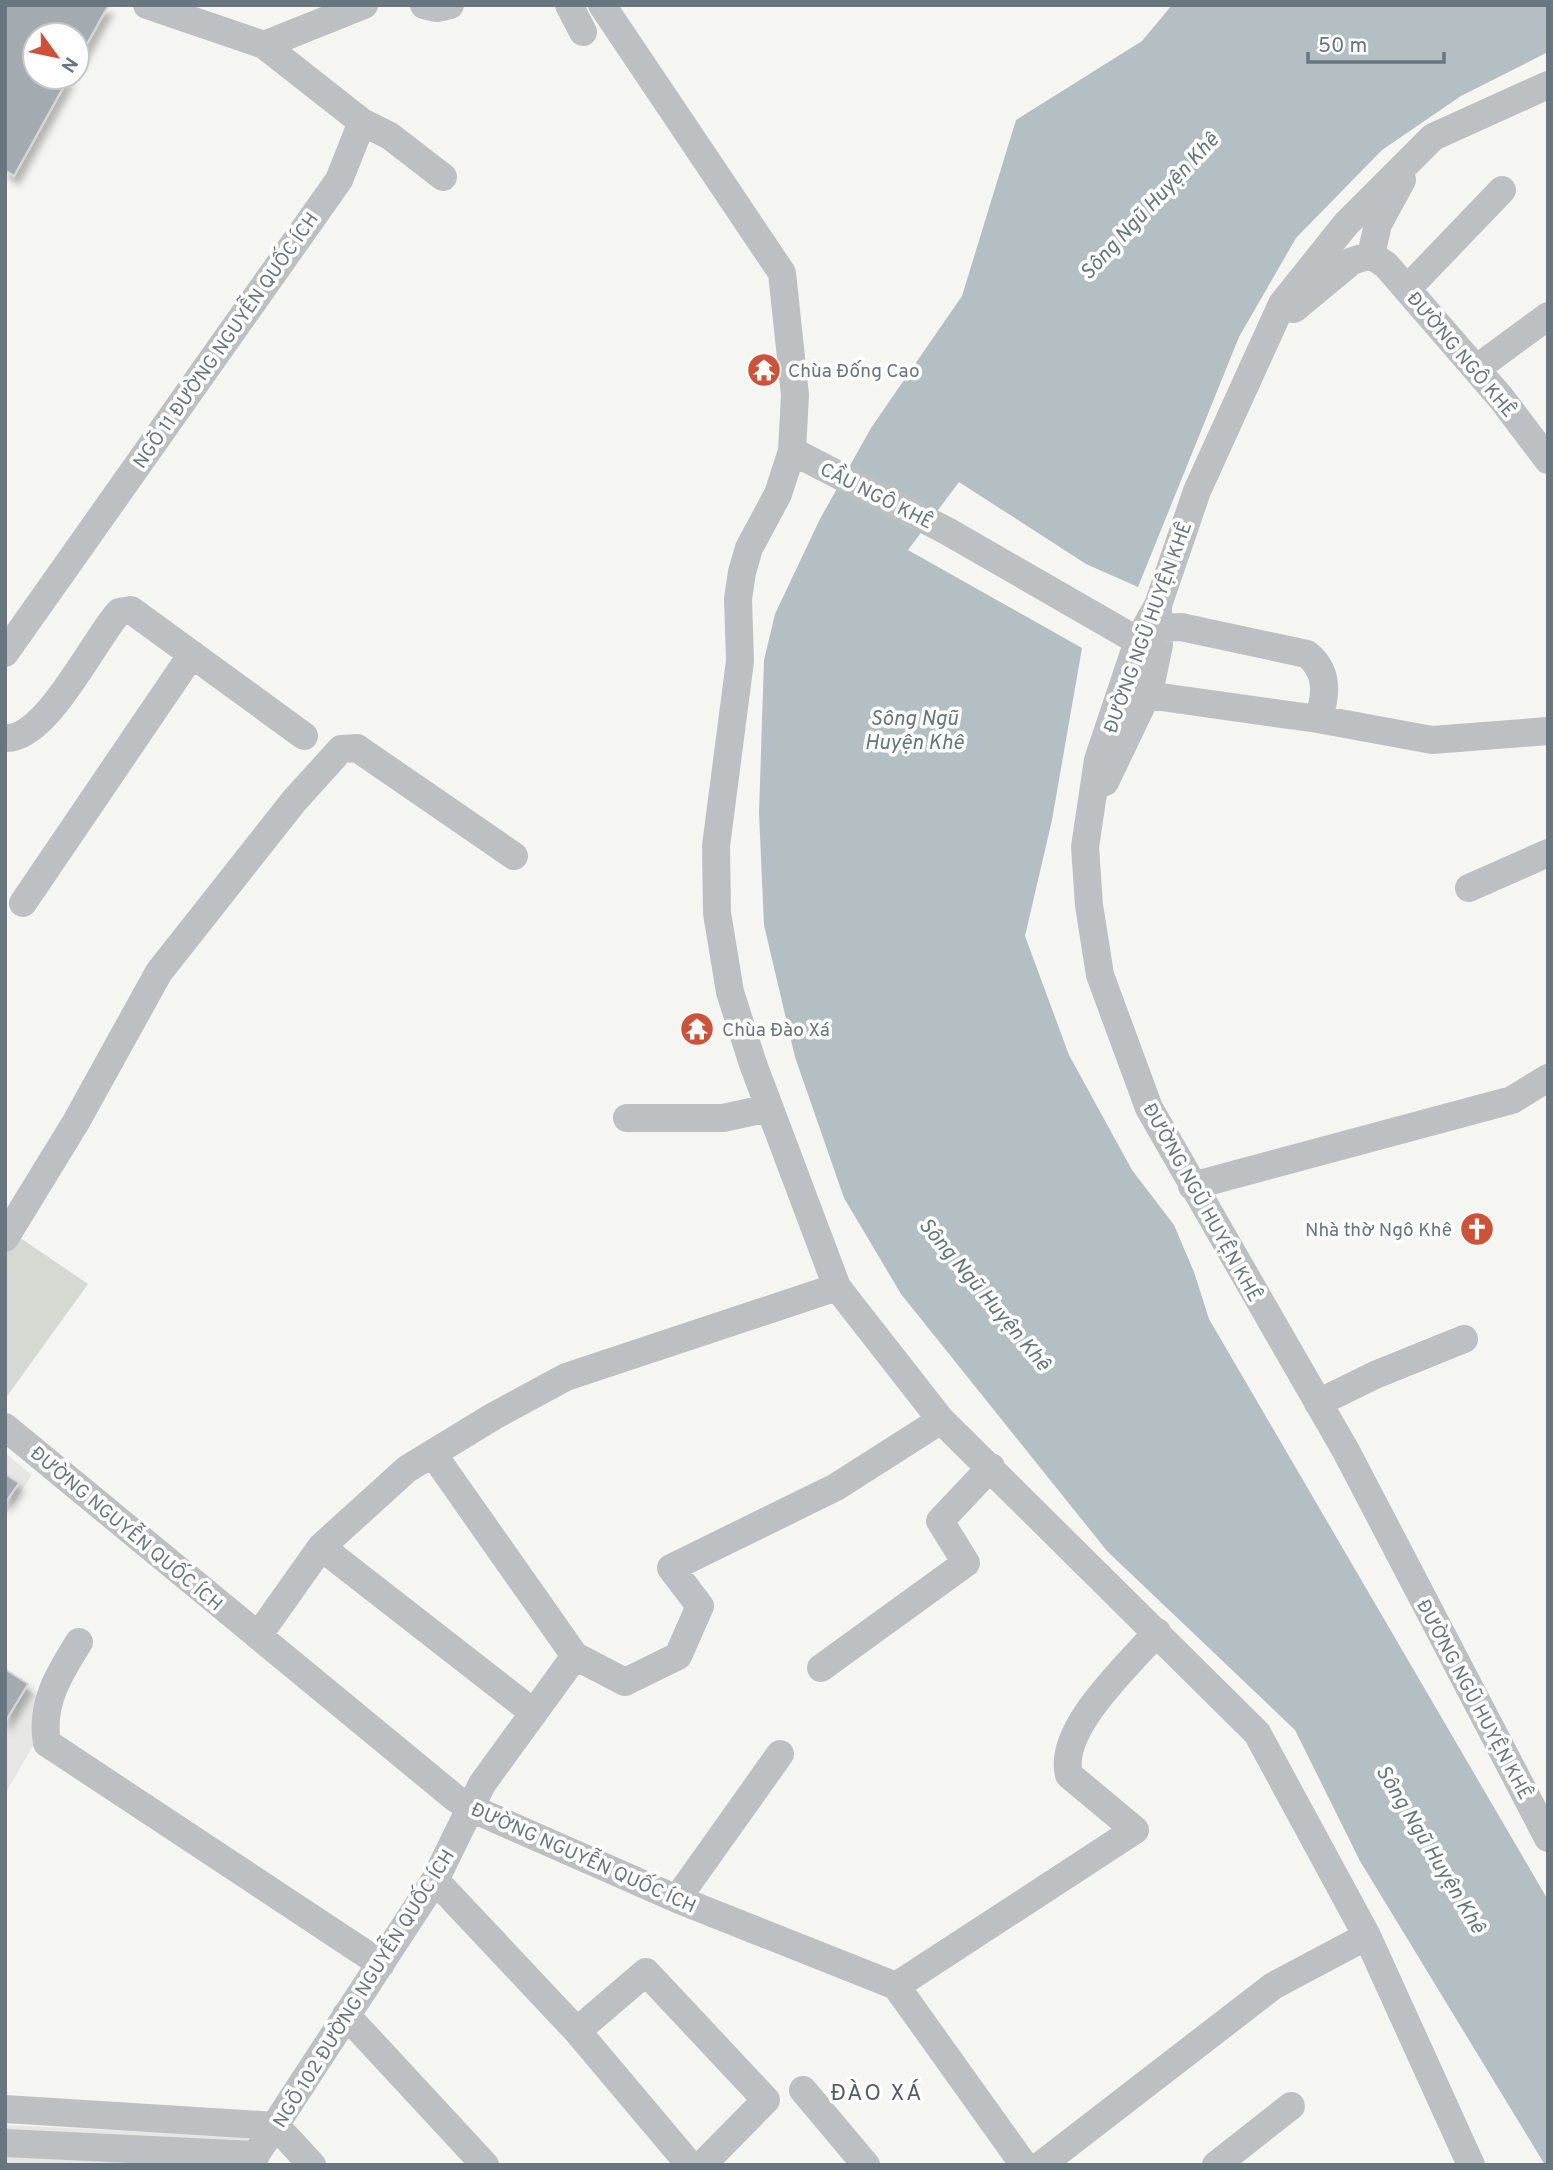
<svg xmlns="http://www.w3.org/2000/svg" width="1553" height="2170" viewBox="0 0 1553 2170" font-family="Overpass,sans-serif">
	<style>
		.built { fill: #e6e6e5 }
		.green { fill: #d5d9d2 }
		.water { fill: #b3bfc2 }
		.building { fill: #a4abb0; stroke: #d6d6d5; stroke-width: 2; filter: url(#shadow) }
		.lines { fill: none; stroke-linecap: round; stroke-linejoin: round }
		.minor { stroke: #bcc0c3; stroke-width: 28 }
		.labels { text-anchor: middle; stroke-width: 7; stroke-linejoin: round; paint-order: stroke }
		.street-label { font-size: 19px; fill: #67767f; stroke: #fff }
		.poi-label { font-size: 19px; fill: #67767f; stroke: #fff; text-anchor: start }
		.water-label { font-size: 21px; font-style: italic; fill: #63777c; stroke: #fff }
		.quarter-label { font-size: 23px; letter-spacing: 2px; fill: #545f65; stroke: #fff }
	</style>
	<defs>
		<filter id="shadow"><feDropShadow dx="4.5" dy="8" stdDeviation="3.5" flood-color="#0004"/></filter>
	</defs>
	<rect width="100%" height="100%" fill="#f5f5f2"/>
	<!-- built -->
	<path class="built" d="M5,1453L32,1475L5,1516Z
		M5,1675L55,1708L5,1794Z
		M5,2125L273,2138L255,2165H5Z"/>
	<!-- green -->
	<path class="green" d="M13,1233L88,1284L5,1399V1245Z"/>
	<!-- water -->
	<path class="water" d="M1172,5H1548V52L1461,96L1382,150L1296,238L1239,337L1138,587L1086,564L959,482L908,550L1082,648L1052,820L1025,936L1069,1055L1132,1170L1174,1225L1194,1272L1209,1319L1548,1900V2165H1545L1360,1861L1295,1730L1107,1551L901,1294L844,1198L795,1057L764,925L759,813L764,660L775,614L820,519L871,428L962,296L1016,120L1142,41Z"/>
	<!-- building -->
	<path class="building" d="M5,5L108,6L77,62V35H35V77H69L14,176L5,170Z
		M5,1474L19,1483L5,1503Z
		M5,1669L28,1684L5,1722Z"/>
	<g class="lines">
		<!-- minor -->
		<path class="minor" d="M147,5L264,45L364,5
			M424,5L437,8L450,5
			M569,5L583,32
			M602,5L782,273L795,395L792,451L778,494L749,548L742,572L738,599L740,661L716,846L717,913L730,992L753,1064L837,1287L941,1420L1257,1733L1367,1936L1471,2165
			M1548,85L1433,137L1346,224L1282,304L1197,491L1158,605L1138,641L1098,760L1085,847L1089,905L1100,975L1149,1108L1346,1451L1548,1838
			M362,122L390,136L443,177
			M1402,180L1378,224L1371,255L1386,265L1501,398L1548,460
			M1407,289L1502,190
			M1294,309L1352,261L1371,255
			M1476,369L1548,316
			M792,451L947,531L1138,641
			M1158,628L1181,627L1307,654C1328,671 1327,695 1318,719
			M5,653L339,180L362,122L264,45
			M1147,695L1318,719L1432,740L1548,731
			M5,738C46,741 93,641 119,612L131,610L304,736
			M1105,782L1150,688L1159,645L1158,610
			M1469,888L1548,853
			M23,903L192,654
			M627,1118H723L769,1108
			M1192,1186L1512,1100L1548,1078
			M5,1238L76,1122L159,972L294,801L341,749L357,748L514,856
			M1318,1403L1375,1375L1464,1339
			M5,1427L455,1798L473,1809L677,1899L896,1986L1024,2165
			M433,1454L575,1656
			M321,1547L534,1713
			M258,1636L321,1547L407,1469L494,1416L566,1377L837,1287
			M79,1642C59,1674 40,1704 47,1743L381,1964
			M821,1668L966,1563L940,1521L991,1467
			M435,1880L577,2031L690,2165
			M677,1899L780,1754
			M896,1986L1135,1830L1069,1775C1057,1729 1128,1666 1157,1632
			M346,2015L485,2165
			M577,2031L646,1972L766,2100L702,2165
			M803,2090L866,2165
			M5,2109L276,2126L312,2165
			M5,2143L256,2155
			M249,2165L435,1880L482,1784L575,1656L625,1682L678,1656L700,1606L671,1568L836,1487L941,1420
			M1041,2165L1273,1986L1367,1936
			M1216,2165L1291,2106"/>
	</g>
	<!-- icons -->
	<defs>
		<g id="temple-disc" transform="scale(1.75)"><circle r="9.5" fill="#cf5238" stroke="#fff"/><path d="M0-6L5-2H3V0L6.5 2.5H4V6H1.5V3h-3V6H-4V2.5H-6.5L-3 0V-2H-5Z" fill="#fff"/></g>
		<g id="church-disc" transform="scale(1.75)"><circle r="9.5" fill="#cf5238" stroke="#fff"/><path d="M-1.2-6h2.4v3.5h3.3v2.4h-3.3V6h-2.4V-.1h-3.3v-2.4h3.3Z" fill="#fff"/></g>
	</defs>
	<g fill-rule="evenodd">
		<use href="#temple-disc" x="764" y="370"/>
		<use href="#temple-disc" x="697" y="1029"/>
		<use href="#church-disc" x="1477" y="1229"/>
	</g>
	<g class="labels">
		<!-- street labels -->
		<g class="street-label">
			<text transform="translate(225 340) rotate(-55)" y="7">NGÕ 11 ĐƯỜNG NGUYỄN QUỐC ÍCH</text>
			<text transform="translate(1462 354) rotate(50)" y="7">ĐƯỜNG NGÔ KHÊ</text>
			<text transform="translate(877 495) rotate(27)" y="7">CẦU NGÔ KHÊ</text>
			<text transform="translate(1147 627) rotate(-70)" y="7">ĐƯỜNG NGŨ HUYỆN KHÊ</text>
			<text transform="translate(1203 1202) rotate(61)" y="7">ĐƯỜNG NGŨ HUYỆN KHÊ</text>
			<text transform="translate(127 1528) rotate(40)" y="7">ĐƯỜNG NGUYỄN QUỐC ÍCH</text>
			<text transform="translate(1475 1699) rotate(62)" y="7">ĐƯỜNG NGŨ HUYỆN KHÊ</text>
			<text transform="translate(584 1857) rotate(24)" y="7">ĐƯỜNG NGUYỄN QUỐC ÍCH</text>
			<text transform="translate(363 1988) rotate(-58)" y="7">NGÕ 102 ĐƯỜNG NGUYỄN QUỐC ÍCH</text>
		</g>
		<!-- poi labels -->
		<g class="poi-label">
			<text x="788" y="377">Chùa Đống Cao</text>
			<text x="722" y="1036">Chùa Đào Xá</text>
			<text x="1452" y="1236" text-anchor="end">Nhà thờ Ngô Khê</text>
		</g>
		<!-- water labels -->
		<g class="water-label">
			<text transform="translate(1149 206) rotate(-47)" y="7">Sông Ngũ Huyện Khê</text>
			<text x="914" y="725">Sông Ngũ<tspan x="914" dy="24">Huyện Khê</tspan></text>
			<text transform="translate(985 1294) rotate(50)" y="7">Sông Ngũ Huyện Khê</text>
			<text transform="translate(1431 1849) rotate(59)" y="7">Sông Ngũ Huyện Khê</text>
		</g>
		<!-- quarter labels -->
		<g class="quarter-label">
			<text x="877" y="2100">ĐÀO XÁ</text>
		</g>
	</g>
	<!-- border -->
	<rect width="1553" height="2170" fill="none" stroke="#67767f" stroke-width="14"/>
	<!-- north arrow -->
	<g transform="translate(56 56) rotate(123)"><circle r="33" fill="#ffffff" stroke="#c2c8cc" stroke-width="2"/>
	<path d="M0-5L12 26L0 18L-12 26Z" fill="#cf5238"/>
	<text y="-10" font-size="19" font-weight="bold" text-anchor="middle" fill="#67767f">N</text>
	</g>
	<!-- scale -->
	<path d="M1308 52v10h136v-10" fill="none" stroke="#67767f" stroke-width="3.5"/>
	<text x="1318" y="52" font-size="21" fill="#67767f" stroke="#ffffff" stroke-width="5" paint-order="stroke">50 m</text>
</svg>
